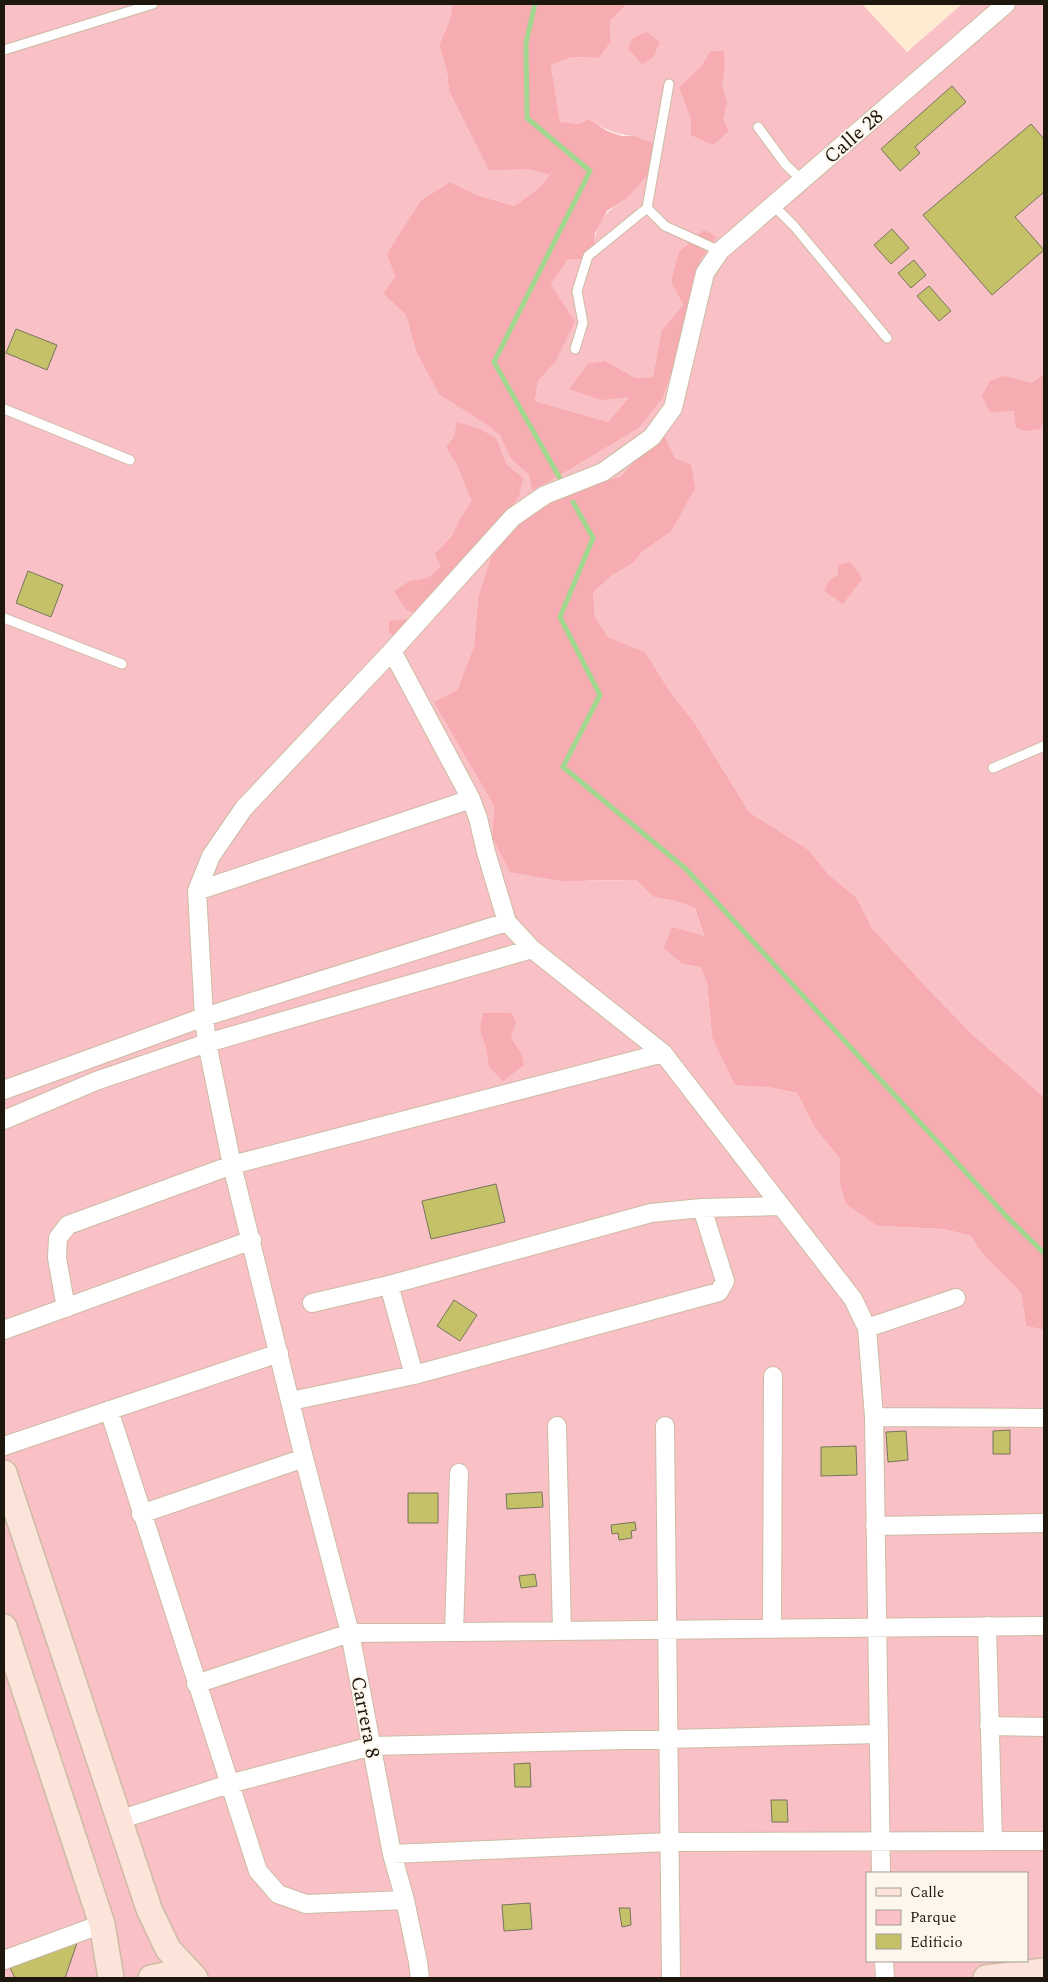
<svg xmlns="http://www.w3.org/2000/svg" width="1048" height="1982" viewBox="0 0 1048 1982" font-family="Spectral,serif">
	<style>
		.built { fill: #feebd2 }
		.green { fill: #f9c0c5; fill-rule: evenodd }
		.forest { fill: #f7acb2 }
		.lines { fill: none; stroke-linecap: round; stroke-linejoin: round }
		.stream { stroke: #a2d78f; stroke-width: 5 }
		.building { fill: #c4c169; stroke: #76755b }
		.service-casing { stroke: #cdbba3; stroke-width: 11 }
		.minor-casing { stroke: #cdbba3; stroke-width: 20 }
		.secondary-casing { stroke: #cdbba3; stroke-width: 28 }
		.service { stroke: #fff; stroke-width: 9 }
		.minor { stroke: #fff; stroke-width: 18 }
		.secondary { stroke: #fce4da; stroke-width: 25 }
		.labels { text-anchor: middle; stroke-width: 4; stroke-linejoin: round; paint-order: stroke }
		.street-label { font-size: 20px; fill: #1d170e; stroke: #fdf6ec }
	</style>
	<rect width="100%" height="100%" fill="#fdf6ec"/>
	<!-- built -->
	<path class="built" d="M862,4H962L907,52Z"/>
	<!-- green -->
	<path class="green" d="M4,4H452L450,19L439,45L447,72L449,91L489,169H528L550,175L538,189L514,206L477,195L450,182L421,200L388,254L395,276L383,294L406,315L416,351L486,424L501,435L511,459L529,475L532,491L559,476L639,428L663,398L684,337L696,287L700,261L717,237L671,282L683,305L661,331L653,377L636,378L605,361L629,397L608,422L535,401L538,381L554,364L551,285L568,259H592C596,226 597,217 626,199L634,136C616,135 604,129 589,119L579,124L560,123L551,65L572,57L599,58L611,42L610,21L627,4H862L907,52L962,4H1044V1097L972,1034L930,991L872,928L857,898L828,874L809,850L749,812L694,722L669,690L645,652L608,637L595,617L593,593L611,576L632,563L642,552L671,532L681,512L691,466L675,458L664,434L647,447L620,477L599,482L575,494L549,501L478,598L474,646L457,690L435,702L494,806L492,837L587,881L636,880L653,897L675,901L695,908L704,937L683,964L700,967L707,983L712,1037L768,1087L797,1093L815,1128L840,1159V1183L878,1226L943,1229L971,1236L980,1251L1021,1293L1026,1326L1044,1330L1043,1354L1044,1356V1978H4ZM867,1873H1027V1961H867Z"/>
	<!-- forest -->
	<path class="forest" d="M452,4H627L610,21L611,42L599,58L572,57L551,65L560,122L579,124L589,119L607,131L622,136H634L656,144L661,160L626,199L607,211L595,233L593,259H568L551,285L575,322L554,364L538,381L535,401L608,422L629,397L601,400L569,389L588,364L605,361L636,378L653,377L661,331L683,305L671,282L679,252L704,230L717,237L700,261L696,287L684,337L663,398L639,428L559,476L532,491L529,475L511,459L500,435L486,424L439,394L416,351L406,315L383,294L395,276L387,254L421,200L450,182L477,195L514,206L538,189L550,175L528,169L489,170L449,91L447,72L439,45L450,19Z
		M647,32L660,42L653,57L642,64L628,49L633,38Z
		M711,51H724L725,64L722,86L727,102L723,119L729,131L713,145L691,135V119L679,87L700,68Z
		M1044,374V401L1043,402L1044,420L1041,429L1025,431L1016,427L1014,411L990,412L982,396L990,381L1003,376L1032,383Z
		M457,422L480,429L496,438L507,465L523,478L519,496L505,517L402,644L389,632V621L409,619L422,615L406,610L394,591L410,581L428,578L441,567L435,554L452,536L460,519L472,501L457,465L446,447L454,437Z
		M664,434L675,458L691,465L695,488L671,532L642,552L633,563L611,576L593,593L595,617L608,637L645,652L669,690L694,722L749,812L809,850L828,874L857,898L872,928L930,991L972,1034L1044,1097V1330L1026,1326L1021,1293L980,1251L971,1236L943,1229L878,1226L846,1204L840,1183V1159L815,1128L797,1093L768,1087L735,1085L712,1037L707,983L700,967L683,964L664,948L672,927L704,936L695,908L675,901L653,897L636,880L561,881L510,872L492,837L494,806L434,702L457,690L474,646L478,598L493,552L519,522L549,501L575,494L599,482L620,477L647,447Z
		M849,562L853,565L862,579L843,604L824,591L829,581L838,575V565Z
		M483,1013H511L516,1022L511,1038L522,1055L524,1065L503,1081L489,1067L486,1047L480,1030Z"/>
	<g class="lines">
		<!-- stream -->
		<path class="stream" d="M535,4L526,43L527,118L590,171L494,362L562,482
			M573,502L593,538L560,617L600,695L563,767L686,869L1008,1218L1044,1253"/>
	</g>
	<!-- building -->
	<path class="building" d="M952,86L966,102L915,147L920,153L900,171L881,149Z
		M1031,124L1044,139V192L1015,217L1044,250L992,295L923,215Z
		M892,229L909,248L891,264L874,245Z
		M914,260L926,275L911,288L898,273Z
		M929,286L951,311L939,321L917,296Z
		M16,329L57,345L47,370L6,353Z
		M28,571L63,585L51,617L16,603Z
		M496,1184L505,1222L431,1239L422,1201Z
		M454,1300L477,1315L460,1341L437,1326Z
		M1010,1430V1454H993V1431Z
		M906,1431L908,1460L888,1462L886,1432Z
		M856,1446L857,1475L821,1476V1447Z
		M542,1492L543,1507L507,1509L506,1494Z
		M408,1493H438V1523H408Z
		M635,1522L636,1530L631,1531L632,1538L619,1540L618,1533L612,1534L611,1525Z
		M535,1574L537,1586L521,1588L519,1576Z
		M530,1763L531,1787H515L514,1764Z
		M771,1800H787L788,1822H772Z
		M530,1903L532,1929L504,1931L502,1905Z
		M619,1908H630L631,1925L622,1927Z
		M77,1943L65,1978H15L10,1968Z"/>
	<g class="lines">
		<!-- service casing -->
		<g class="service-casing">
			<path id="service" d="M4,50L153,4
				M669,84L647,208L665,226L720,251
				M758,127L786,165L802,180
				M773,205L794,226L887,338
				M575,349L583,323L577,291L588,256L647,208
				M4,409L130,460
				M4,618L122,664
				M993,768L1044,746"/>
		</g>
		<!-- minor casing -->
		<g class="minor-casing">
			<path id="minor" d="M392,651L471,799L478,818L486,852L507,922L532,949L663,1053L853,1299L867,1328L874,1417L881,1873
				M197,891L471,799
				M4,1090L204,1017L507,922
				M4,1120L96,1081L207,1043L532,949
				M389,1285L414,1375
				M312,1303L389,1285L651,1213L702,1208L781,1206
				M66,1308L57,1258L58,1238L68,1225L232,1165L663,1053
				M867,1328L956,1298
				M4,1330L252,1240
				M291,1401L414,1375L719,1292L725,1281L702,1208
				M109,1410L258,1871L278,1894L306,1904L405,1900
				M874,1417L1044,1418
				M557,1426L562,1631
				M665,1426L671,1978
				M4,1446L279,1353
				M141,1514L304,1458
				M875,1526L1044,1523
				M987,1626L993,1840
				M772,1629L773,1376
				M454,1632L459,1473
				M196,1684L350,1633L1044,1626
				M989,1726L1044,1727
				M119,1820L229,1784L372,1746L879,1734
				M392,1854L669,1842L1044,1841
				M4,1960L102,1924
				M884,1961L885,1978
				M420,1978L418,1962L405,1900L392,1854L350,1633L304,1458L232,1165L207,1043L204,1017L197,891L211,856L244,808L392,651L513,517L545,495L603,472L652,437L673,408L705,273L720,251L1006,4"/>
		</g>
		<!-- secondary casing -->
		<g class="secondary-casing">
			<path id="secondary" d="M4,1473L149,1909L168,1949L195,1978
				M4,1627L102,1924L111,1978
				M151,1978L165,1975L192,1978
				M986,1978L1044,1971"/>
		</g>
		<!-- service -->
		<use href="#service" class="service"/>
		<!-- minor -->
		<use href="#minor" class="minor"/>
		<!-- secondary -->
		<use href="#secondary" class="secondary"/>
	</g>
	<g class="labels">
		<!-- street labels -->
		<g class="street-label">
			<text transform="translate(853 136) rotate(-41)" y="7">Calle 28</text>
			<text transform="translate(366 1717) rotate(79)" y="7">Carrera 8</text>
		</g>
	</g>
	<!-- border -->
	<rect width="1048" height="1982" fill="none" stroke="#1d170e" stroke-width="10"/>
	<!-- legend -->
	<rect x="866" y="1872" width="162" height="90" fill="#fdf6ec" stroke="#a39d93"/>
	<rect x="876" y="1888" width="25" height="8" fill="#fce4da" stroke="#a39d93"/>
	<text x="910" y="1897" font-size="15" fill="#1d170e">Calle</text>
	<rect x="876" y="1910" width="25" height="15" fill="#f9c0c5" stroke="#a39d93"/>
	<text x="910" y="1922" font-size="15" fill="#1d170e">Parque</text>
	<rect x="876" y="1934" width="25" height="15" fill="#c4c169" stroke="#a39d93"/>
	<text x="910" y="1947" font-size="15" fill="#1d170e">Edificio</text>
</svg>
